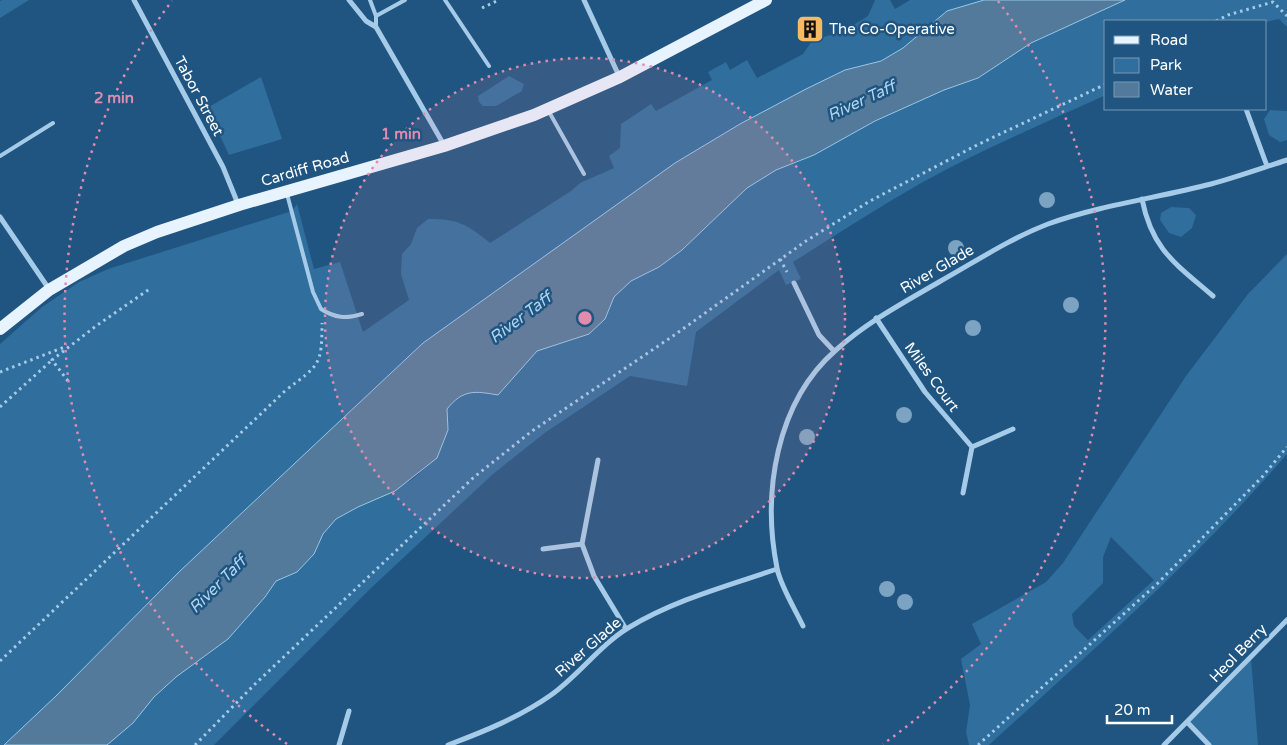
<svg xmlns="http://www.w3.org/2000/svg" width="1287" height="745" viewBox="0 0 1287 745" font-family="'Varela Round',sans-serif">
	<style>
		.green { fill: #2f6e9d; fill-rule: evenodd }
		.water { fill: #537a9a; stroke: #98c8ea }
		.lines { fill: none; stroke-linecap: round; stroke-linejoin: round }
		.path { stroke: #a5cbe8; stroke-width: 3; stroke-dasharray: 2.5 4; stroke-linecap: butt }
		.service { stroke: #a5cbe8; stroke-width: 4 }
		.minor { stroke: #a5cbe8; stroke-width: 5 }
		.primary { stroke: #e7f3fe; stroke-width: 12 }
		.tree { fill: #7ca3c1 }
		.ring { fill: none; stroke: #e08cad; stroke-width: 2.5; stroke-dasharray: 2.5 5 }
		.labels { text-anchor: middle; stroke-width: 5; stroke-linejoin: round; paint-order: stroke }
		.poi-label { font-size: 15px; fill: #fff; stroke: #1f5580; text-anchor: start }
		.street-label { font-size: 15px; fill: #fff; stroke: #1f5580 }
		.water-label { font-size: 16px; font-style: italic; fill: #b0d5f0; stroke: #1f5580 }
		.centre { fill: #e08cad; stroke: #1f5580; stroke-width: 2.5 }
		.ring-label { font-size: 15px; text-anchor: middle; font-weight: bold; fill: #e08cad; stroke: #1f5580; stroke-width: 5; stroke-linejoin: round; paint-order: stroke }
	</style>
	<rect width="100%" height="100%" fill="#1f5580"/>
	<!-- green -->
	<path class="green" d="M2,0H29L0,18V1Z
		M875,0H890L895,9L910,0H984L970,5L923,32L903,48L881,61L845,70L740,124L675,163L423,343L180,571L56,696L4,745H0V344L42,307L79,282L108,269L292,211L297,204L314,269L340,262L363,332L409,300L401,274L402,254L411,244L417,228L428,219C458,219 467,224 490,243L571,191L580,183L614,168L609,156L620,148L621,124L651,104L656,111L712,80L708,72L726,62L730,70L747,60L757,78L803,54L812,41L845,30L868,16Z
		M1125,0H1287V27L1279,19L1266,22L1106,21V95C1044,123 982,150 923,182C879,207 836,235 793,262L801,279L786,285L779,270L696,332L687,386L630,376L546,432L493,474L369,590L214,745H107L133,722L154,697L176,677L228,639L265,597L276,581L297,572L314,554L323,534L336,519L413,479L436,458L448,430L447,409C463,389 475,391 498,395L537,351L563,342L605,319L614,297L631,281L659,267L682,250L747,188L776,170L814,155L875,121L944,90L978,78L1031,43Z
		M509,76L524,84L522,91L496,106H483L479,102L478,96Z
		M261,77L282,139L229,155L207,108Z
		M1270,110L1287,111V140L1280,142L1269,135L1264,119Z
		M1171,207L1189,208L1196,215L1192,228L1181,237L1169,233L1160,220L1161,213Z
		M1287,254V454C1196,560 1092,651 989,745H969L966,732L970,705L961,659L981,644L972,624L1046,582L1063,563L1186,376L1248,294ZM1111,537L1154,580L1088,640L1074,626L1072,614L1103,583V557Z
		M1251,658L1258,745H1209L1188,723Z"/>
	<!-- water -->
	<path class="water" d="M984,0H1125L1031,43L978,78L944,90L875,121L814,155L776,170L747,188L682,250L659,267L631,281L614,297L605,319L589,334L537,351L498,395C475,391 463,389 447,409L448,430L437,458L395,491L358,507L336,519L323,534L314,554L297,572L276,581L265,597L228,639L176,677L154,697L133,723L107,745H4L56,696L180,571L423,343L675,163L740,124L806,89L845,70L881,61L903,48L947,11Z"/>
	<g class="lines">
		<!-- path -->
		<path class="path" d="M482,8L499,0
			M1216,21L1228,15L1273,2L1287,16
			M780,259L787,272
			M0,372L67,346
			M68,381L52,360L96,326L151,288
			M0,407L52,360
			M0,661L286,390C319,365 322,366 322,323
			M195,745L254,685L473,478L532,431L673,336L806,241L870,201L979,144L1106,84
			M978,745L1158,583L1262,477L1287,447"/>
		<!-- service -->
		<path class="service" d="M370,0L376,16V27
			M445,0L489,66
			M376,16L405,0
			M548,110L584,174
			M0,156L53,123
			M287,194L313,292L321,309C335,318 346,319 362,314"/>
		<!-- minor -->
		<path class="minor" d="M134,0L223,167L238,204
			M349,0L366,21L376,27L444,145
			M584,0L619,76
			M1246,109L1267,166
			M1142,199C1152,250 1176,264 1213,296
			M0,217L49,289
			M794,283L819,335L834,351
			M876,318L925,392L972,447
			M598,460L582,544L594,576L626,629
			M963,493L972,447L1013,429
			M543,549L582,544
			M803,626C795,609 780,585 777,568C762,493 776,402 836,350C867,322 903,303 939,282C975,262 1009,239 1048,224C1101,205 1157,198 1211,184C1237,177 1262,168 1287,160
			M1188,723L1209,745
			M339,745L349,711
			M448,745C483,732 520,717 551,695C578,676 600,645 628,628C674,600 727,586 777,569
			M1164,745L1287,620"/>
		<!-- primary -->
		<path class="primary" d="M0,329L49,290L124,246L157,232L239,205L444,146L534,115L620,77L766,0"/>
	</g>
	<!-- trees -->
	<g class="tree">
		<circle cx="1047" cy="200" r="8"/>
		<circle cx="956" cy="248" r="8"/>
		<circle cx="1071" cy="305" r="8"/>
		<circle cx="973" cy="328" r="8"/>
		<circle cx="904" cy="415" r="8"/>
		<circle cx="807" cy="437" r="8"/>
		<circle cx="887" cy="589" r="8"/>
		<circle cx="905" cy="602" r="8"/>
	</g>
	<!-- distance rings -->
	<circle cx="585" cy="318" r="260" fill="#e08cad" fill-opacity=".12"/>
	<g class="ring">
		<circle cx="585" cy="318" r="260"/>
		<path d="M287 744A520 520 0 0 1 172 1M998 1A520 520 0 0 1 883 744"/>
	</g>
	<!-- icons -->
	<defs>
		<g id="building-square" transform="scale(1.4375)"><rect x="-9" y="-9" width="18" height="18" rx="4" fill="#f6ba65" stroke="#1f5580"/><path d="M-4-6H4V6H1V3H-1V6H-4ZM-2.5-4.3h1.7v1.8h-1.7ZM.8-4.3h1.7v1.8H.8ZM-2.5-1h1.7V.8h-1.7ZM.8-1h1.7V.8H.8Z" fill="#111"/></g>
	</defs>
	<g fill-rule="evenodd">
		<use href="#building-square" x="810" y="29"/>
	</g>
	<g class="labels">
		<!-- poi labels -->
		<g class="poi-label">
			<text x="829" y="34">The Co-Operative</text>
		</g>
		<!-- street labels -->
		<g class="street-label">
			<text transform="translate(199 96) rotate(62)" y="5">Tabor Street</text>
			<text transform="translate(305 169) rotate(-16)" y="5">Cardiff Road</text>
			<text transform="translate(937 269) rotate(-30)" y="5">River Glade</text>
			<text transform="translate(932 377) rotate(54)" y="5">Miles Court</text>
			<text transform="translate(588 647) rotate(-41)" y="5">River Glade</text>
			<text transform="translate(1238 653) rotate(-46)" y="5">Heol Berry</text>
		</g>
		<!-- water labels -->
		<g class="water-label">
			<text transform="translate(861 100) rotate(-25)" y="6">River Taff</text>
			<text transform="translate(520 317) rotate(-37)" y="6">River Taff</text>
			<text transform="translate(217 584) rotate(-45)" y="6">River Taff</text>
		</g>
	</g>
	<circle cx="585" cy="318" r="8" class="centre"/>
	<g class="ring-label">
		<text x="114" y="103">2 min</text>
		<text x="401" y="139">1 min</text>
	</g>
	<!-- legend -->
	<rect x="1104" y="20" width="162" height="90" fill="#1f5580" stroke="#7999b3"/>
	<rect x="1114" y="36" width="25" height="8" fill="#e7f3fe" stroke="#7999b3"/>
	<text x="1150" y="45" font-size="15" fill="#ffffff">Road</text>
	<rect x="1114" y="58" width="25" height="15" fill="#2f6e9d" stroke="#7999b3"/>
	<text x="1150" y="70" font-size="15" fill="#ffffff">Park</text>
	<rect x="1114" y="82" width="25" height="15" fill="#537a9a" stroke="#7999b3"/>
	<text x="1150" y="95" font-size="15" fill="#ffffff">Water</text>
	<!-- scale -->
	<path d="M1107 715v8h65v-8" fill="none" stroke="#ffffff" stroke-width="2.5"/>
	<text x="1114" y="715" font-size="15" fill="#ffffff" stroke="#1f5580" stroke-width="4" paint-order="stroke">20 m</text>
</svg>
